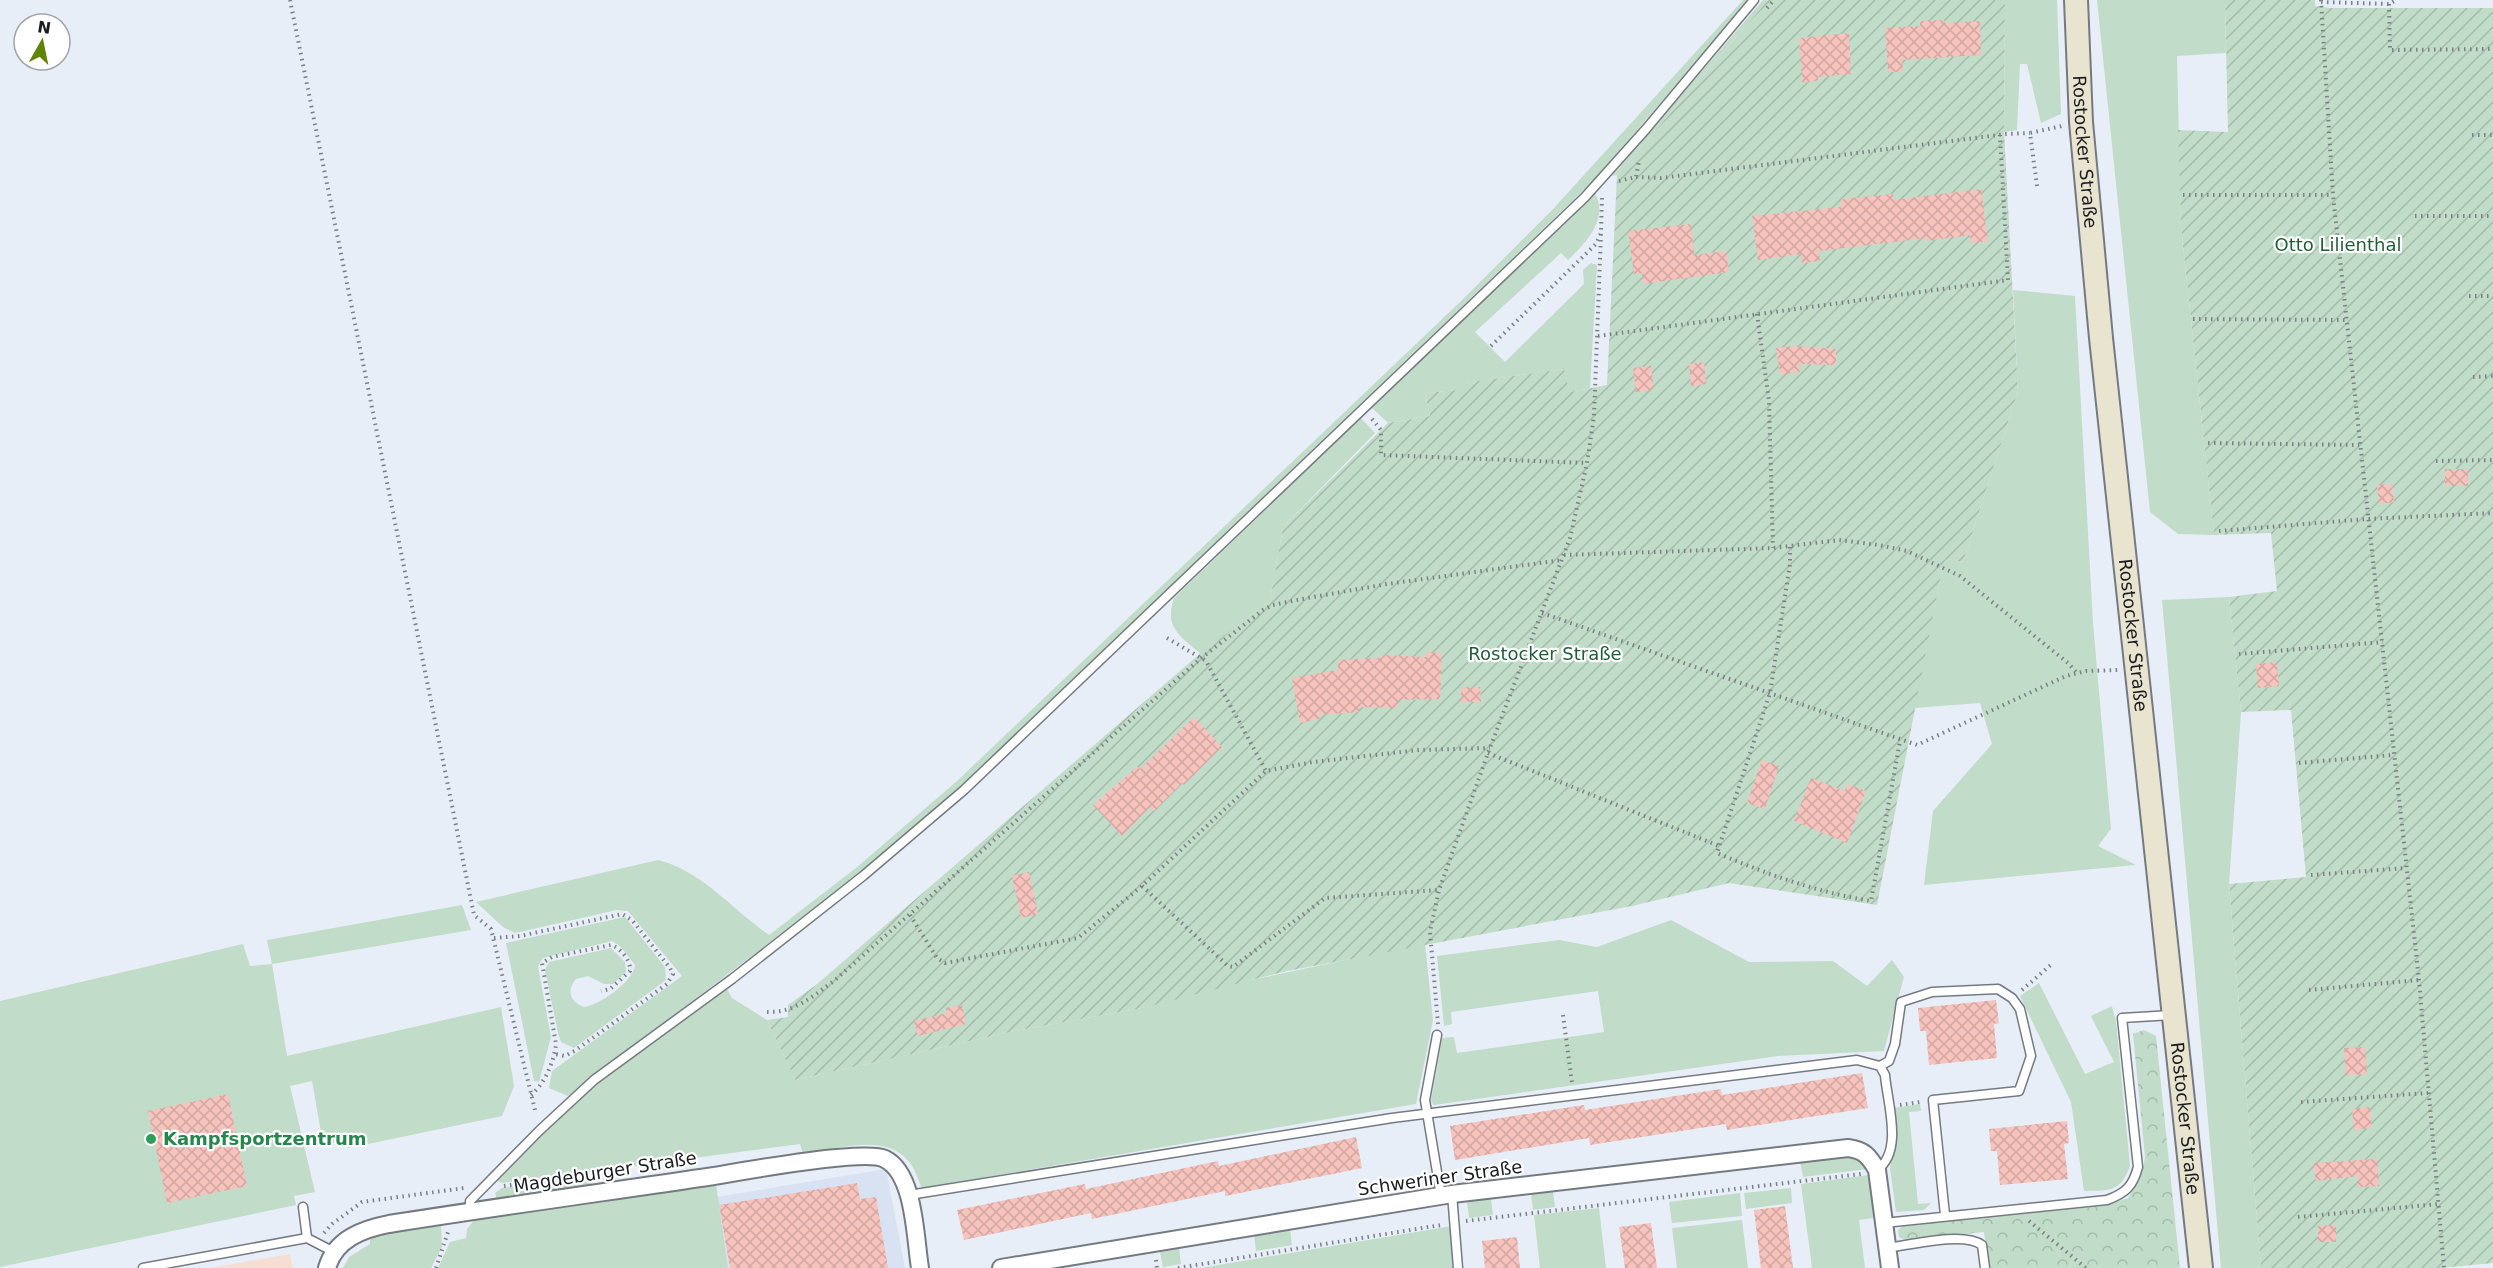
<svg xmlns="http://www.w3.org/2000/svg" width="2493" height="1268" viewBox="0 0 2493 1268" font-family="'DejaVu Sans',sans-serif">
	<style>
		.built { fill: #d8e2f2 }
		.education { fill: #f6ded3 }
		.grass { fill: #c1dcc8 }
		.park { fill: url(#park-crowns) }
		.garden { fill: url(#garden-furrows) }
		.building { fill: url(#building-cross-hatch) }
		.lines { fill: none; stroke-linecap: round; stroke-linejoin: round }
		.lane-casing { stroke: #757a82; stroke-width: 11 }
		.street-casing { stroke: #757a82; stroke-width: 20 }
		.secondary-casing { stroke: #757a82; stroke-width: 26 }
		.path { stroke: #7c8085; stroke-width: 4; stroke-dasharray: 1.5 4.5; stroke-linecap: butt }
		.lane { stroke: #fff; stroke-width: 8 }
		.street { stroke: #fff; stroke-width: 16 }
		.secondary { stroke: #e9e4cf; stroke-width: 22 }
		.leisure-dot { fill: #2e9e5b; stroke: #fff; stroke-width: 2 }
		.labels { text-anchor: middle; stroke-width: 4.5; stroke-linejoin: round; paint-order: stroke }
		.street-label { font-size: 18px; fill: #1a1c1f; stroke: #fff }
		.park-label { font-size: 18px; fill: #205e38; stroke: #fff }
		.leisure-label { font-size: 18px; font-weight: bold; fill: #27864d; stroke: #fff; text-anchor: start }
	</style>
	<defs>
		<pattern id="park-crowns" width="20" height="18" patternUnits="userSpaceOnUse" patternTransform="scale(1.5)"><rect width="20" height="18" fill="#c1dcc8"/><path d="M2 6a3 3 0 1 1 6 0M12 15a3 3 0 1 1 6 0" fill="none" stroke="#a5bcab"/></pattern>
		<pattern id="garden-furrows" width="10" height="10" patternUnits="userSpaceOnUse" patternTransform="scale(1.5)"><rect width="10" height="10" fill="#c1dcc8"/><path d="M-1 1l2-2M0 10L10 0M9 11l2-2" fill="none" stroke="#a5bcab"/></pattern>
		<pattern id="building-cross-hatch" width="8" height="8" patternUnits="userSpaceOnUse" patternTransform="scale(1.5)"><rect width="8" height="8" fill="#f6c3bd"/><path d="M0 0l8 8M0 8l8-8" fill="none" stroke="#d2a7a2"/></pattern>
	</defs>
	<rect width="100%" height="100%" fill="#e8eef7"/>
	<!-- built -->
	<path class="built" d="M886,1169L905,1268H728L717,1197Z"/>
	<!-- education -->
	<path class="education" d="M290,1254L293,1268H210Z"/>
	<!-- grass -->
	<path class="grass" d="M1743,0H1749L1594,180L960,787L859,874L568,1096L549,1088L552,1071L682,976L628,911L617,910L515,933L503,927L476,902L658,860C702,871 733,910 769,935L856,868L957,781L1459,303L1553,209Z
		M1763,0H1768L1617,175L1612,176Z
		M2005,0H2057L2061,114L2041,123L2027,64H2020L2017,130L2004,132Z
		M2097,0H2225L2226,53L2177,56L2181,227L2214,535L2178,534L2150,512Z
		M1595,193C1609,219 1586,243 1568,260L1561,253L1475,332L1505,362L1584,284L1583,270L1591,263L1597,265L1590,388L1570,392L1564,369L1465,383L1459,390L1425,393L1430,416L1388,423L1372,408Z
		M2013,290L2075,296L2093,623L2111,829L2098,846L2136,865L1924,885L1933,811L1992,744L1980,703L1914,708L1940,580L1947,559L1963,562L2018,391Z
		M1361,418L1375,433L1283,527L1270,600L1201,654C1180,636 1164,628 1174,598Z
		M2229,597L2241,712L2229,885L2261,1268H2221L2162,600Z
		M462,905L471,930L272,964L287,1056L501,1007L514,1086L502,1116L349,1148L322,1138L312,1081L290,1086L315,1192L294,1196L296,1205L0,1267V1001L243,944L250,966L272,964L267,940Z
		M625,917L665,967L666,980L574,1048L561,1042L558,1033L545,970L549,962L611,948L625,962L626,972L613,984H604L588,976L576,979C566,990 570,1002 584,1007C598,1006 634,981 635,965L620,946L612,941L543,958L538,966L551,1037L539,1082L534,1081L506,943Z
		M1671,920L1749,962L1833,961L1867,986L1892,960L1904,977L1884,1051L1778,1056L1434,1105L1431,1101L1442,1038L1454,1037L1457,1053L1604,1032L1598,991L1451,1012L1452,1024L1444,1026L1437,956L1559,940L1597,947Z
		M1425,943L1433,1020L1416,1104L922,1188C918,1180 915,1169 910,1163C886,1131 836,1150 803,1154L800,1144L502,1183L497,1181L574,1102L726,987L732,998L767,1020L795,1080L1015,1031L1142,1008L1214,988Z
		M2039,983L2085,1074L2114,1062L2091,1016L2112,1006L2116,1021L2130,1166C2120,1193 2110,1190 2084,1191L2071,1102L2020,996Z
		M1920,1104L1921,1111L1909,1112L1918,1204L1931,1203L1924,1210L1896,1212L1890,1168L1896,1138L1894,1108Z
		M1844,1155L1857,1158L1867,1169L1803,1177L1800,1161Z
		M1869,1175L1874,1218L1859,1220L1865,1268H1812L1801,1184Z
		M589,1177L593,1187L497,1200L495,1193L502,1188Z
		M716,1184L728,1268H438L450,1242L466,1238L467,1229L476,1218Z
		M1791,1188L1792,1203L1746,1209L1744,1193Z
		M1553,1191L1555,1207L1533,1210L1531,1194Z
		M1740,1193L1742,1216L1672,1223L1669,1202Z
		M1491,1198L1493,1215L1469,1218L1467,1201Z
		M1599,1208L1606,1268H1540L1534,1215Z
		M1742,1220L1748,1268H1677L1672,1228Z
		M441,1224L442,1247L431,1268H343L349,1257L370,1244V1237Z
		M1452,1226L1453,1268H1201Z
		M1290,1229L1292,1245L1256,1251L1254,1235Z
		M1179,1248L1181,1264L1163,1267L1160,1252Z"/>
	<!-- park -->
	<path class="park" d="M2144,1030L2156,1036L2180,1268H1989L1984,1232L1905,1240L1899,1237L1898,1230L1903,1225L2104,1206L2128,1198L2142,1173L2145,1157L2133,1034Z"/>
	<!-- garden -->
	<path class="garden" d="M1768,0H2005L2004,131L2018,391L1963,562L1947,559L1940,580L1877,905L1729,883L1632,906L1287,971L1142,1008L1015,1031L795,1080L767,1020L788,1017V1005L816,985L1195,658L1270,600L1283,527L1388,423L1430,416L1425,393L1458,390L1464,383L1564,369L1570,392L1607,385L1617,175Z
		M2225,0H2315V6L2330,8H2493V1263L2440,1268H2261L2229,884L2306,877L2291,710L2241,712L2229,597L2277,591L2271,533L2214,535L2181,227L2178,130L2228,132Z"/>
	<!-- building -->
	<path class="building" d="M1944,20L1945,23L1980,21L1981,55L1902,60L1903,72H1888L1885,28L1920,26V21Z
		M1849,33L1851,74L1818,77V81L1802,82L1799,38Z
		M1981,189L1988,241L1971,243L1970,235L1926,241V238L1819,251L1820,261L1802,263L1801,254L1758,260L1752,216L1841,207L1840,201L1844,199L1893,194L1894,200Z
		M1691,224L1694,255L1726,251L1729,272L1643,284L1642,273L1634,274L1628,231Z
		M1795,346L1836,349V365L1799,364L1800,372L1780,375L1776,348Z
		M1704,362L1706,384L1691,386L1689,364Z
		M1651,366L1654,389L1636,392L1633,368Z
		M2445,469H2468V486H2445Z
		M2392,484L2394,502L2379,504L2377,485Z
		M1426,652L1442,653L1440,699L1398,700V708L1359,707V712L1319,715L1320,719L1300,723L1292,678L1338,670V660L1381,658V655L1426,657Z
		M2277,662L2279,686L2258,688L2256,664Z
		M1461,687H1480L1481,702H1461Z
		M1194,717L1222,747L1184,785L1182,783L1154,811L1150,807L1122,836L1093,805L1138,766L1140,769Z
		M1762,760L1779,766L1765,809L1747,803Z
		M1811,778L1845,791L1847,784L1866,791L1847,843L1794,821Z
		M1029,872L1038,914L1021,918L1012,876Z
		M1996,1000L1999,1023L1994,1024L1997,1058L1929,1065L1926,1031H1920L1918,1008Z
		M962,1005L966,1024L918,1036L914,1021L947,1013L946,1008Z
		M2365,1047L2367,1074L2346,1075L2344,1048Z
		M1862,1073L1868,1108L1727,1130L1726,1124L1590,1145L1589,1138L1455,1160L1450,1126L1584,1105L1585,1110L1721,1089L1722,1095Z
		M228,1094L247,1186L167,1203L148,1111Z
		M2370,1107L2372,1128L2354,1130L2352,1109Z
		M2067,1121L2069,1143L2064,1144L2068,1179L2000,1185L1997,1151H1991L1989,1129Z
		M1356,1137L1362,1168L1225,1196V1191L1092,1219L1091,1213L964,1240L957,1210L1085,1184L1086,1189L1218,1161L1219,1166Z
		M2377,1159L2379,1186L2358,1187V1176L2316,1181L2313,1163Z
		M857,1183L860,1199L876,1197L888,1268H730L719,1205Z
		M1785,1206L1793,1268H1761L1754,1210Z
		M1651,1223L1657,1268H1625L1619,1227Z
		M2336,1225V1242H2318V1226Z
		M1517,1237L1520,1268H1485L1482,1241Z"/>
	<g class="lines">
		<!-- lane casing -->
		<g class="lane-casing">
			<path id="lane" d="M1437,1035L1425,1100L1441,1196
				M1880,1066L1889,1061L1895,1044L1901,1002L1932,992L1998,989L2012,998L2020,1009L2031,1056L2019,1091L1933,1100L1945,1215
				M1452,1194L1458,1268
				M909,1195L1392,1118L1857,1060L1880,1066L1885,1075C1887,1102 1904,1151 1877,1170
				M303,1207L307,1238
				M470,1212V1201L540,1130L594,1080L732,979L863,876L964,790L1585,197L1646,129L1754,0
				M1884,1223L2107,1200C2126,1193 2133,1186 2138,1167L2122,1018L2172,1015
				M1887,1248C1910,1245 1964,1231 1982,1245L1985,1268
				M143,1268L307,1238L334,1252"/>
		</g>
		<!-- street casing -->
		<g class="street-casing">
			<path id="street" d="M327,1268C335,1239 363,1229 389,1224C497,1207 606,1192 714,1176C743,1171 865,1149 885,1159C915,1174 915,1238 920,1268
				M1001,1268L1452,1194L1848,1148C1864,1150 1869,1156 1877,1170L1890,1268"/>
		</g>
		<!-- secondary casing -->
		<g class="secondary-casing">
			<g id="secondary">
				<path id="s1" d="M2076,0L2081,122L2101,338L2201,1268"/>
			</g>
		</g>
		<!-- path -->
		<path class="path" d="M290,0L474,915L491,929L536,1114
			M2321,0L2333,195L2419,980L2444,1268
			M2321,2L2389,4L2396,0
			M2389,4L2390,50L2493,49
			M1767,8L1774,0
			M2472,135H2493
			M1636,177L1661,178L2006,134L2030,133
			M1619,181L1636,177L1639,161
			M2037,186L2030,133L2062,126
			M2183,195H2333
			M2415,216H2493
			M2469,296H2493
			M1757,314L1769,401L1773,548
			M2193,319L2347,320
			M1598,336L2008,280L2000,135
			M1491,346L1596,244L1601,233L1602,197
			M2473,377L2493,376
			M1372,419L1381,430V455L1587,463
			M2208,443L2359,445
			M2436,461L2493,460
			M2219,531L2367,519L2493,513
			M1790,547V564L1770,693L1717,853C1767,874 1816,892 1871,901L1900,741
			M1564,555L1773,548L1839,540L1879,545L1907,551L1960,576L2068,663L2077,673
			M1542,613L1917,745L2066,676L2086,671L2118,670
			M1167,638L1206,661L1266,771
			M2239,654L2383,642
			M1488,753L1719,846
			M2299,763L2393,755
			M2311,875L2406,868
			M1142,886L1228,966L1233,967L1325,898L1439,890
			M910,915L937,958L945,963L1078,938L1142,886L1266,771L1313,762L1419,750L1490,748
			M494,938L520,936L622,914L632,920L670,968L673,974L667,984L576,1050L565,1056L555,1054
			M2022,990L2053,963
			M2309,990L2419,980
			M767,1012C795,1013 813,996 835,980L1200,659L1263,610L1273,605L1302,599L1387,584L1562,560
			M1563,1015L1572,1083
			M1438,1024L1430,932L1439,890L1488,753L1570,538L1587,463L1594,416L1601,233
			M531,1095C545,1083 554,1062 556,1044L542,963L552,957L611,945C621,948 631,961 630,971L610,989L601,991
			M2301,1102L2428,1093
			M1900,1105L1920,1102
			M504,1186L526,1183
			M2298,1217L2439,1204
			M1466,1221L1861,1174
			M2029,1221L2086,1268
			M324,1233L332,1224L362,1202L464,1188
			M1156,1260L1157,1268
			M436,1268L448,1232
			M1178,1268L1441,1225"/>
		<!-- lane -->
		<use href="#lane" class="lane"/>
		<!-- street -->
		<use href="#street" class="street"/>
		<!-- secondary -->
		<use href="#secondary" class="secondary"/>
	</g>
	<!-- markers -->
	<circle class="leisure-dot" cx="151" cy="1139" r="6"/>
	<g class="labels">
		<!-- street labels -->
		<g class="street-label">
			<text dy="6" stroke="none"><textPath href="#s1" startOffset="152">Rostocker Straße</textPath></text>
			<text dy="6" stroke="none"><textPath href="#s1" startOffset="638">Rostocker Straße</textPath></text>
			<text dy="6" stroke="none"><textPath href="#s1" startOffset="1124">Rostocker Straße</textPath></text>
			<text transform="translate(605 1172) rotate(-9)" y="6">Magdeburger Straße</text>
			<text transform="translate(1440 1178) rotate(-8)" y="6">Schweriner Straße</text>
		</g>
		<!-- park labels -->
		<g class="park-label">
			<text x="2338" y="251">Otto Lilienthal</text>
			<text x="1545" y="660">Rostocker Straße</text>
		</g>
		<!-- leisure labels -->
		<g class="leisure-label">
			<text x="163" y="1145">Kampfsportzentrum</text>
		</g>
	</g>
	<!-- north arrow -->
	<g transform="translate(42 42) rotate(9)"><circle r="28" fill="#ffffff" stroke="#a3a4a5" stroke-width="1.5"/>
	<path d="M0-4.5L10 22L0 15L-10 22Z" fill="#5f8401"/>
	<text y="-9" font-size="16" font-weight="bold" text-anchor="middle" fill="#1a1c1f">N</text>
	</g>
</svg>
